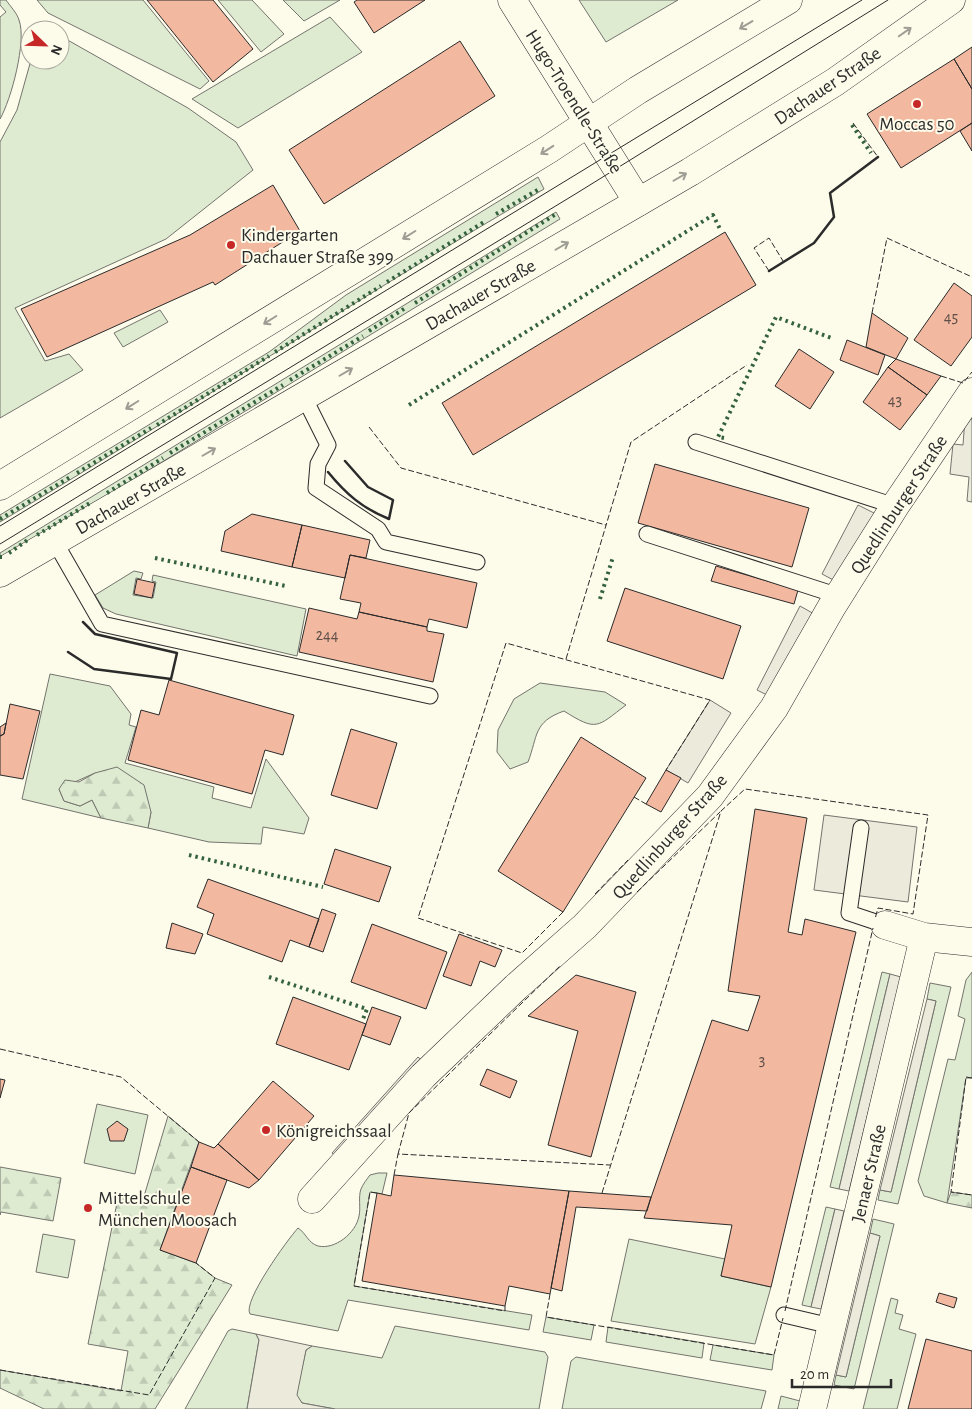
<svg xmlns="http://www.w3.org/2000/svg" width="972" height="1409" viewBox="0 0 972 1409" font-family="'Alegreya Sans',sans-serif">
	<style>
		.green { fill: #deebd1; stroke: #74746e }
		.forest { fill: url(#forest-firs); stroke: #74746e }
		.parking { fill: #eceadb; stroke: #74746e }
		.building { fill: #f2b8a0; stroke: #2b2b2b }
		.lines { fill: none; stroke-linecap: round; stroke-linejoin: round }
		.lane-casing { stroke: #2b2b2b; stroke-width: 17 }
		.street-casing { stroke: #2b2b2b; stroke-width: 29 }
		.secondary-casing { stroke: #2b2b2b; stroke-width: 29 }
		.lane { stroke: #fdfbea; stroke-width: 15 }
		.street { stroke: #fdfbea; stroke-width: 28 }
		.secondary { stroke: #fdfbea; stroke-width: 28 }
		.tram { stroke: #2b2b2b; stroke-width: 1 }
		.hedge { stroke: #34623c; stroke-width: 4; stroke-dasharray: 2.5 4; stroke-linecap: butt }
		.fence { stroke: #2b2b2b; stroke-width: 1; stroke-dasharray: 6 2.5; stroke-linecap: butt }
		.wall { stroke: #2b2b2b; stroke-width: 2.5 }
		.oneway { stroke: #9e9d94 }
		.poi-dot { fill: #c62828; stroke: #fdfbea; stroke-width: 2 }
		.labels { text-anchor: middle; stroke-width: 4; stroke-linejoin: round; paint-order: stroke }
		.number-label { font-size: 16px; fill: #5d4e48 }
		.street-label { font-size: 19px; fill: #2b2b2b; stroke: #fdfbea }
		.poi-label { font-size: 19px; fill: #2b2b2b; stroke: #fdfbea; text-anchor: start }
	</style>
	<defs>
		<pattern id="forest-firs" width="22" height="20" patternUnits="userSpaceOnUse" patternTransform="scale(1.25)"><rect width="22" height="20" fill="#deebd1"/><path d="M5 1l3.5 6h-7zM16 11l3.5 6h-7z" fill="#bfcab4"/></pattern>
	</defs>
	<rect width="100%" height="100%" fill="#fdfbea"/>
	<!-- green -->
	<path class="green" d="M0,0H6C10,6 17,13 19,20C27,41 11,100 0,119V17L6,12L0,5Z
		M37,0H143L209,81L200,89L48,13Z
		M218,0H252L284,34L261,52Z
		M283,0H340L304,21Z
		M579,0H678L606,42Z
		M330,17L362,52L238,128L192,99Z
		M64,38L188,108L236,142L253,170L166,239L15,308L45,361L69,354L83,370L0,418V142L17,110L31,60H60V39Z
		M538,177L544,189C361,296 183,413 0,522V515L269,352L346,295Z
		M556,212L560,219L0,561V553Z
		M160,310L168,322L123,347L114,333Z
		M134,571L143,573L141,579L136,578L133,595L153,598L156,582L152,581L153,575L306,609L297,656L116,614L103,608L95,595Z
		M50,674L110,686L131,714L129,725L136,727L125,763L214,787L212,798L251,808L266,759L309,818L304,834L263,827L261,844L209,842L148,828L151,812L95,773L59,789L64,801L80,806L92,800L101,818L22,799Z
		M540,683L605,692L626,705C597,727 597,732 564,711C533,722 538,736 528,762L510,769L497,752L498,730L514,699Z
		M882,972L890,974L839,1189L830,1187Z
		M972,972V1078H966L947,1203L924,1196L918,1181L948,1059L955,1060L965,1019L958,1016L966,980Z
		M930,983L951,987L898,1204L878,1200L880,1190L891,1192L936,1001L927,999Z
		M97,1104L148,1115L135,1174L84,1163Z
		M378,1173H387L382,1194L370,1192L354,1286L532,1315L529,1330L348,1300L338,1331L250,1314C242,1302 288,1239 298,1228C306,1233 308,1243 318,1246C335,1250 356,1233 359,1216C361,1208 358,1197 361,1189C363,1184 367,1179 370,1175Z
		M826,1207L835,1209L811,1307L802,1305Z
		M873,1219L894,1224L854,1389L834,1385L836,1375L846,1377L880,1236L870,1233Z
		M43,1234L75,1240L68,1278L36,1272Z
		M629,1239L725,1259L721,1276L771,1287L755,1344L611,1321Z
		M891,1298L898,1300L895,1313L903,1315L899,1329L916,1334L897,1409H863Z
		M546,1317L594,1325L591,1340L543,1332Z
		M395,1326L545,1352L548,1357L539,1409H335L302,1403L296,1395L306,1350L312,1346L382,1358Z
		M608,1327L704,1343L702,1358L606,1342Z
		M232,1329L256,1334L259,1340L247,1409H185L228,1331Z
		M713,1345L774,1355L772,1370L710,1360Z
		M576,1357L766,1391L761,1409H562L571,1361Z
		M781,1396L800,1401L798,1409H778Z"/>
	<!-- forest -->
	<path class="forest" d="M117,767L144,785L151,812L148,828L101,818L92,800L80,806L64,801L59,789L65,780L79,782L95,773Z
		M168,1116L199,1142L160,1250L196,1263L215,1278L232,1285L155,1409H44L0,1388V1370L121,1391L128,1351L88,1344L118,1198L142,1203Z
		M0,1167L61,1178L53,1221L1,1212L0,1215Z
		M951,1192L972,1195V1208L947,1203Z"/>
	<!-- parking -->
	<path class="parking" d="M965,418L972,419V502L967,501L969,477L950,474L953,444L963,445Z
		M858,505L876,514L839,583L822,574Z
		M800,606L816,615L773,698L757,690Z
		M710,700L731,713L688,783L666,770Z
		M824,815L917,827L908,902L814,890Z
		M890,974L901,977L849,1191L839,1189Z
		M927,999L936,1001L891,1192L880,1190Z
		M418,1057L427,1065L341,1161L332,1153Z
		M835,1209L844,1211L821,1309L811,1307Z
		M870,1233L880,1236L846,1377L836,1375Z
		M256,1334L312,1346L306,1350L297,1395L302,1403L335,1409H247L259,1340Z"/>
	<!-- building -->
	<path class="building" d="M147,0H213L253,49L213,82Z
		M357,0H425L374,33L354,2Z
		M460,41L495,96L324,204L289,150Z
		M972,47V89L954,59Z
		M954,59L972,89V123L901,168L867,114Z
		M972,123V151L960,131Z
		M273,185L300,231L215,285L213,282L47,357L21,309L190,235Z
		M725,232L756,285L473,455L442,403Z
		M954,283L972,296V337L951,366L914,340Z
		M872,313L908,338L896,359L866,347Z
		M847,340L885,355L878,375L840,360Z
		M799,349L834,372L810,409L775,386Z
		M896,359L941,376L927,395L888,367Z
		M888,367L927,395L900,430L863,402Z
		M655,464L809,508L792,567L638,523Z
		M252,514L302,525L292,567L221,551L225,531Z
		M302,525L370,540L366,558L350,555L345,578L292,567Z
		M350,555L477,583L467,628L429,619L427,627L359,612L361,603L340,599Z
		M716,566L798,590L794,604L711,581Z
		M137,579L155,583L152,598L134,594Z
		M625,588L741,626L723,679L607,641Z
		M309,608L357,619L359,612L427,627V631L444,634L433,682L299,652Z
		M169,680L294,715L283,755L265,750L252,794L128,760L141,710L159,715Z
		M10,704L40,711L23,779L0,775V736L4,734Z
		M6,723L4,734L0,736V727Z
		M351,729L397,743L377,809L331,795Z
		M581,737L646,778L563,912L498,871Z
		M666,770L681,778L661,812L646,804Z
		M755,809L807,818L788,932L802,935L805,919L856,932L771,1287L721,1276L732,1225L644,1218L712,1020L748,1031L760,996L728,991Z
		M335,849L391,867L379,902L324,884Z
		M208,879L319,919L309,947L290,940L282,962L207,934L214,914L197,907Z
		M322,909L336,914L323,952L309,947Z
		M172,923L203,934L195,954L166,948Z
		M372,924L447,952L426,1009L351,982Z
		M459,934L502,950L495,967L480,961L471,986L443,976Z
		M576,975L636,992L591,1157L548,1145L578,1031L528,1016Z
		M293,997L366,1024L349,1070L276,1044Z
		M372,1007L401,1017L390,1045L362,1035Z
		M487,1069L517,1081L510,1098L480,1085Z
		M0,1079L5,1080L0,1098Z
		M273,1081L314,1116L259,1180L218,1144Z
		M117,1121L128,1129L124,1141H110L107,1129Z
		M199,1142L214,1148L218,1144L259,1180L249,1188L191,1167Z
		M191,1167L227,1180L196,1263L160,1250Z
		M394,1175L569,1191L550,1294L509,1286L505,1306L362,1281L377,1193L391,1196Z
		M569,1191L651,1197L647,1211L576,1207L562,1291L551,1288Z
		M939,1293L957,1298L954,1308L936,1302Z
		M926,1339L972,1351V1409H908Z"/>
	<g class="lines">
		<!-- lane casing -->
		<g class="lane-casing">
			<path id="lane" d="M304,397L328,445L318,464L316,488L378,529L386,542L477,562
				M696,442L895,506
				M647,534L839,596
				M55,542L102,624L430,696
				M861,828L849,913L885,925
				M784,1315L831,1326"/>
		</g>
		<!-- street casing -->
		<g class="street-casing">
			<path id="street" d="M512,0L638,202
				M885,925L924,937L972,942
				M312,1199L423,1076L516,987L585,926L710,796L774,708L831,608L895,506L972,392
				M812,1409L924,937"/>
		</g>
		<!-- secondary casing -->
		<g class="secondary-casing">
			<path id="secondary" d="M0,486L549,149L638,90L788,0
				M0,573L690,172L835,82L951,0"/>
		</g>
		<!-- lane -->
		<use href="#lane" class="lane"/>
		<!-- street -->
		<use href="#street" class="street"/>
		<!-- secondary -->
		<use href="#secondary" class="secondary"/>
		<!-- tram -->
		<path class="tram" d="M0,526L862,0
			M0,544L577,193L888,0"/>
		<!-- hedge -->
		<path class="hedge" d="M852,125L871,153
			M496,214L541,188
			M387,282L484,222
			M415,303L556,214
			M369,331L407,307
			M275,352L381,286
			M290,380L363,336
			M409,405L713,215L720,229
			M157,425L269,356
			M724,438L718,437L776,317L834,339
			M170,453L283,385
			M77,473L151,428
			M107,493L163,458
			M0,519L72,476
			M37,535L90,503
			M9,553L29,539
			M0,557H2
			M155,558L286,586
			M600,599L613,557
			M189,855L323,887
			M269,977L367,1009L363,1019"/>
		<!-- fence -->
		<path class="fence" d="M853,123L878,157
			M769,271L754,248L769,238L783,261
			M872,313L887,238L972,277
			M941,376L963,383L972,372
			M369,427L401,468L606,525
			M566,659L631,442L747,365
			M634,797L646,804
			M637,892L720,812
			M595,894L628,860
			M563,912L522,953L418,918L506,643L710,700L666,770
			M0,1049L121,1077L199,1142
			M972,1078L966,1077L951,1192L972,1195
			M398,1154L409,1113L561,965
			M394,1175L398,1154L610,1165
			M377,1193L370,1192L354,1286L505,1311V1306
			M602,1193L721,811L745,789L928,815L913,914L878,908L875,919
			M550,1294L546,1317L774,1355L783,1318
			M785,1311L873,928
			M0,1370L149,1395L215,1278L196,1263"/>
		<!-- wall -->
		<path class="wall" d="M769,271L814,243L834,217L830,193L878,157
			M328,472C346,494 362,508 389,519L393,500L368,487L345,461
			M68,652L94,669L171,679L177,653L95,634L83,622"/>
	</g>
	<!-- one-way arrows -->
	<defs><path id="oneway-shaft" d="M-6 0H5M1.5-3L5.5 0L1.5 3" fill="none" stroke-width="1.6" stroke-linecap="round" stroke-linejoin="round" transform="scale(1.25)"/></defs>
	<g class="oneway">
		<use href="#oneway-shaft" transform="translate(746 25) rotate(149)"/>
		<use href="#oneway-shaft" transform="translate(905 32) rotate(-35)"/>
		<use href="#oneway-shaft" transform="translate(547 150) rotate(147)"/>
		<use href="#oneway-shaft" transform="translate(680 177) rotate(-30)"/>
		<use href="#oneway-shaft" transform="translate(409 235) rotate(148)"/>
		<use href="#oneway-shaft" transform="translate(562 246) rotate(-30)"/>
		<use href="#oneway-shaft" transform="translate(270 320) rotate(148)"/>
		<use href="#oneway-shaft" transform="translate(346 372) rotate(-30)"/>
		<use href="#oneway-shaft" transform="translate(132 405) rotate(148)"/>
		<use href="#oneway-shaft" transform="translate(209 452) rotate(-30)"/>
	</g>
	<!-- markers -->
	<g class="poi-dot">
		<circle cx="917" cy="104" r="5"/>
		<circle cx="231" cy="245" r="5"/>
		<circle cx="266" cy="1130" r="5"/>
		<circle cx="88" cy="1208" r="5"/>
	</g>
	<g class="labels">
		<!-- number labels -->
		<g class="number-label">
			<text x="951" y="322">45</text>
			<text x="895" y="405">43</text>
			<text x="327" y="640">244</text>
			<text x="762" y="1065">3</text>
		</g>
		<!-- street labels -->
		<g class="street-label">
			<text transform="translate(827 85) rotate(-34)" y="7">Dachauer Straße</text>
			<text transform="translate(575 101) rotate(58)" y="7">Hugo-Troendle-Straße</text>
			<text transform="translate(480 294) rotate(-30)" y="7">Dachauer Straße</text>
			<text transform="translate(130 498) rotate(-30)" y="7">Dachauer Straße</text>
			<text transform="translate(898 504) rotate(-57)" y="7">Quedlinburger Straße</text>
			<text transform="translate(669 836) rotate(-48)" y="7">Quedlinburger Straße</text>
			<text transform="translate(868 1173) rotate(-77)" y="7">Jenaer Straße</text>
		</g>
		<!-- poi labels -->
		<g class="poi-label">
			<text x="917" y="130" text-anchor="middle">Moccas 50</text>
			<text x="241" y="241">Kindergarten<tspan x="241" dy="22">Dachauer Straße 399</tspan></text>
			<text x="276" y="1137">Königreichssaal</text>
			<text x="98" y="1204">Mittelschule<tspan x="98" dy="22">München Moosach</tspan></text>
		</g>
	</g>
	<!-- north arrow -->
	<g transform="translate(45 45) rotate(113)"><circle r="24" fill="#fdfbea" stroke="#a9a89e"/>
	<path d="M0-4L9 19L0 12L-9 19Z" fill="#c62828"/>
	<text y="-8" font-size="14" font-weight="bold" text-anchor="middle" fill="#2b2b2b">N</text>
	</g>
	<!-- scale -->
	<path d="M792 1379v8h99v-8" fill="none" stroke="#2b2b2b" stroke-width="2.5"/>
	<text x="800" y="1379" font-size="15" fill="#2b2b2b" stroke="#fdfbea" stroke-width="4" paint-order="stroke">20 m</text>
</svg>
